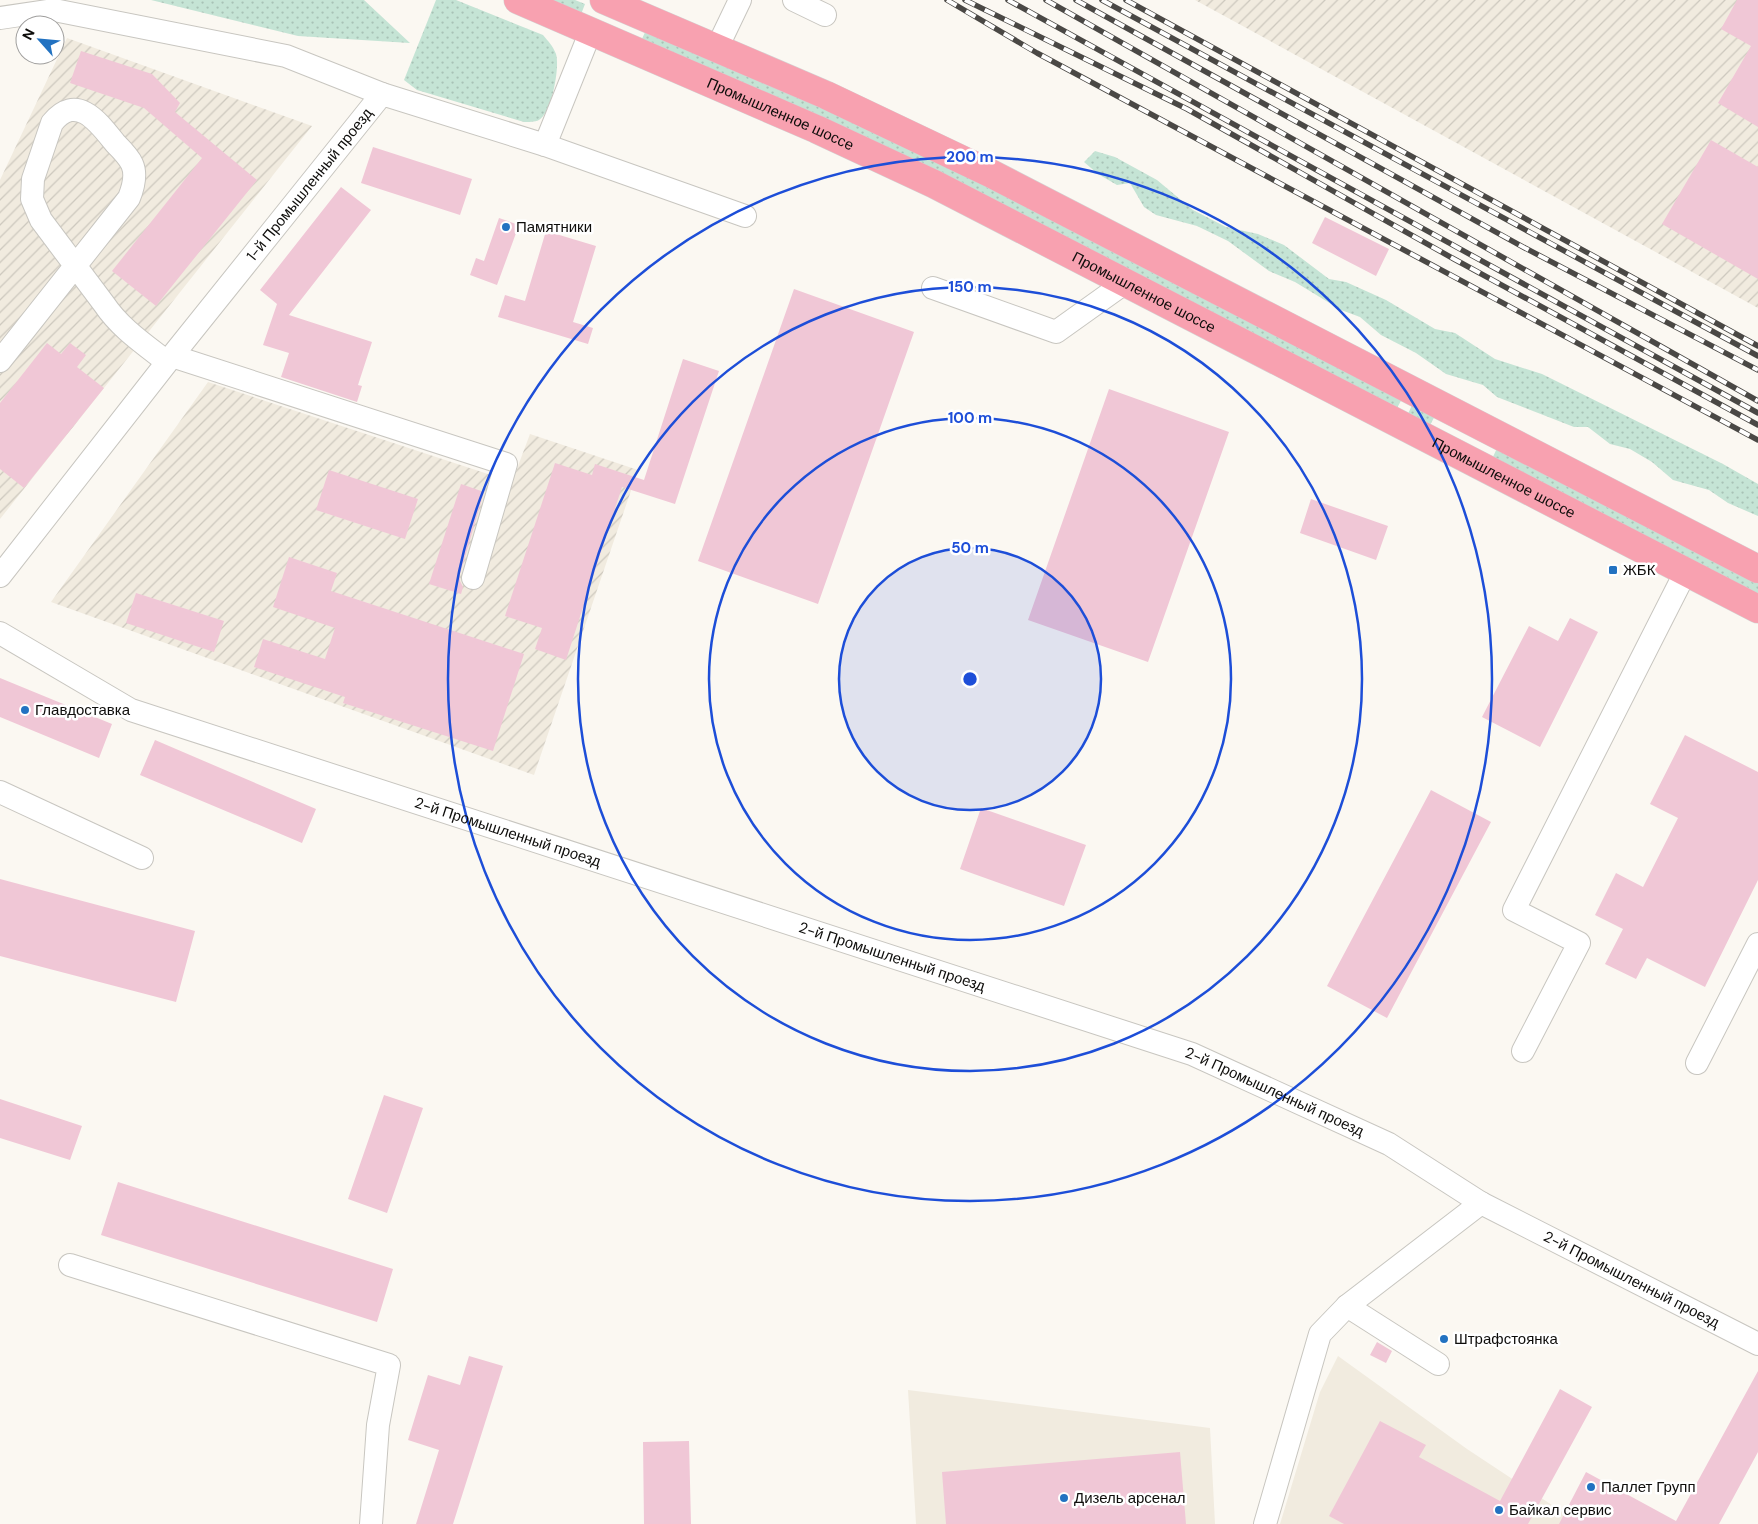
<svg xmlns="http://www.w3.org/2000/svg" width="1758" height="1524" viewBox="0 0 1758 1524" font-family="'DM Sans',sans-serif">
	<style>
		.built { fill: #f1ebdf }
		.industrial { fill: url(#industrial-furrows) }
		.grass { fill: url(#grass-dots) }
		.building { fill: #f0c7d6 }
		.lines { fill: none; stroke-linecap: round; stroke-linejoin: round }
		.minor-casing { stroke: #c8c6c0; stroke-width: 24 }
		.major-casing { stroke: #d4d3d3; stroke-width: 29 }
		.minor { stroke: #fff; stroke-width: 22 }
		.major { stroke: #f8a1b0; stroke-width: 28 }
		.rail-casing { stroke: #4a4845; stroke-width: 5.5 }
		.rail { stroke: #fff; stroke-width: 4; stroke-dasharray: 11; stroke-linecap: butt }
		.ring { fill: none; stroke: #1d4ed8; stroke-width: 2.5 }
		.poi-dot { fill: #2272c1; stroke: #fff; stroke-width: 2 }
		.labels { text-anchor: middle; stroke-width: 5; stroke-linejoin: round; paint-order: stroke }
		.street-label { font-size: 15px; fill: #0e0d0b; stroke: #fff }
		.poi-label { font-size: 15px; fill: #0e0d0b; stroke: #fff; text-anchor: start }
		.centre { fill: #1d4ed8; stroke: #fff; stroke-width: 2.5 }
		.ring-label { font-size: 15px; text-anchor: middle; font-weight: bold; fill: #1d4ed8; stroke: #fff; stroke-width: 5; stroke-linejoin: round; paint-order: stroke }
	</style>
	<defs>
		<pattern id="industrial-furrows" width="10" height="10" patternUnits="userSpaceOnUse" patternTransform="scale(1.25)"><rect width="10" height="10" fill="#f1ebdf"/><path d="M-1 1l2-2M0 10L10 0M9 11l2-2" fill="none" stroke="#cdc8be"/></pattern>
		<pattern id="grass-dots" width="8" height="8" patternUnits="userSpaceOnUse" patternTransform="scale(1.25)"><rect width="8" height="8" fill="#c5e4d5"/><path d="M2 2h.1M6 6h.1" fill="none" stroke="#a8c2b6" stroke-width="1.8" stroke-linecap="round"/></pattern>
	</defs>
	<rect width="100%" height="100%" fill="#fbf8f2"/>
	<!-- built -->
	<path class="built" d="M1338,1356L1467,1449L1564,1513L1584,1524H1280L1320,1392Z
		M908,1390L1210,1428L1215,1524H916Z"/>
	<!-- industrial -->
	<path class="industrial" d="M1195,0H1758V308Z
		M67,38L312,126L0,519V180Z
		M208,382L512,482L530,434L638,470L534,775L51,602Z"/>
	<!-- grass -->
	<path class="grass" d="M151,0H364L410,43L298,36Z
		M436,0H456L543,35C548,41 553,46 556,54C560,67 552,112 539,120C535,122 528,122 524,122L417,90L404,80Z
		M545,0H575L585,4L580,17Z
		M647,28L959,168L1403,397L1396,410L641,41Z
		M1095,151L1115,157L1157,180L1193,210L1226,227L1258,234L1284,245L1329,279L1346,282L1386,300L1435,329L1455,333L1495,359L1542,374L1723,464L1758,484V516L1728,503L1709,490L1673,480L1652,462L1630,449L1610,444L1588,427H1574L1497,397L1483,385L1446,374L1416,353L1381,335L1360,317L1341,310L1295,282L1269,271L1228,241L1197,226L1156,215L1144,207L1130,183L1117,185L1098,174L1084,162Z
		M1413,403L1436,414L1429,427L1407,416Z
		M1498,446L1758,580V596L1492,459Z"/>
	<!-- building -->
	<path class="building" d="M1737,0H1758V127L1718,103L1751,46L1721,29Z
		M81,51L152,74L180,103L175,112L257,180L156,306L112,271L202,158L144,108L70,83Z
		M1711,140L1758,167V279L1662,224Z
		M373,147L472,179L460,215L361,183Z
		M341,187L371,210L289,315L372,342L358,385L362,386L357,402L281,377L289,353L263,345L277,304L260,290Z
		M1325,217L1389,249L1376,276L1312,243Z
		M499,218L519,225L497,285L470,275L476,258L484,261Z
		M546,231L596,246L573,322L593,328L588,344L498,317L505,295L525,301Z
		M794,289L914,332L818,604L698,561Z
		M47,343L61,354L70,343L86,355L77,367L104,388L24,488L0,469V403Z
		M683,359L719,371L675,504L622,487L566,660L535,649L542,628L505,616L555,463L592,475L595,464L644,480Z
		M1109,389L1229,432L1148,662L1028,620Z
		M329,470L418,499L405,539L316,510Z
		M461,484L484,492L460,574V581L463,587L461,594L429,584Z
		M1311,499L1388,526L1376,560L1300,533Z
		M289,557L337,573L331,591L524,654L493,751L343,703L345,697L254,667L263,639L325,659L335,628L273,607Z
		M136,593L224,621L214,652L126,623Z
		M1570,618L1598,632L1540,747L1482,717L1529,626L1558,641Z
		M0,678L112,724L99,758L0,717Z
		M1685,735L1758,772V880L1705,987L1647,958L1636,979L1605,964L1623,929L1595,915L1616,873L1643,887L1678,818L1650,804Z
		M155,740L316,809L302,843L140,775Z
		M1431,790L1491,822L1387,1018L1327,986Z
		M981,808L1086,845L1064,906L960,869Z
		M0,879L195,931L176,1002L0,956Z
		M384,1095L423,1108L387,1213L348,1199Z
		M0,1099L82,1126L70,1160L0,1138Z
		M118,1182L393,1269L377,1322L101,1235Z
		M1377,1342L1392,1351L1386,1363L1370,1355Z
		M469,1356L503,1366L453,1524H416L439,1450L408,1440L428,1375L460,1385Z
		M1758,1371V1452L1719,1524H1559L1586,1472L1676,1521Z
		M1560,1389L1592,1407L1528,1524H1344L1329,1516L1380,1421L1426,1445L1419,1457L1500,1501Z
		M689,1441L691,1524H644L643,1442Z
		M1180,1452L1186,1524H946L942,1472Z"/>
	<g class="lines">
		<!-- minor casing -->
		<g class="minor-casing">
			<g id="minor">
				<path d="M794,0L825,15"/>
				<path d="M0,18L54,10L286,56L382,94"/>
				<path d="M717,48L740,0"/>
				<path d="M545,145L590,33"/>
				<path d="M933,288L1056,332L1126,282"/>
				<path d="M172,356L506,464L473,578"/>
				<path d="M0,361L129,198C133,188 137,175 132,164C129,157 121,149 115,143C99,123 77,92 52,123L33,179L32,199L41,220L104,304C120,328 144,344 167,362"/>
				<path id="s1" d="M0,576L172,356L382,94L545,145L745,216"/>
				<path id="s2" d="M0,633L131,710L1192,1054L1389,1144L1481,1203L1758,1344"/>
				<path d="M0,792L142,858"/>
				<path d="M1523,1051L1579,943L1514,910L1686,571"/>
				<path d="M1697,1063L1758,944"/>
				<path d="M70,1265L389,1365L378,1425L371,1524"/>
				<path d="M1347,1306L1438,1364"/>
				<path d="M1265,1524L1320,1334L1347,1306L1481,1203"/>
			</g>
		</g>
		<!-- major casing -->
		<g class="major-casing">
			<g id="major">
				<path id="s3" d="M518,0L816,129L934,184L1758,609"/>
				<path d="M604,0L826,95L990,173L1758,569"/>
			</g>
		</g>
		<!-- minor -->
		<use href="#minor" class="minor"/>
		<!-- major -->
		<use href="#major" class="major"/>
		<!-- rail casing -->
		<g class="rail-casing">
			<path id="rail" d="M947,0L1037,53L1758,440
				M965,0L1187,109L1454,259L1758,425
				M1008,0L1758,413
				M1046,0L1758,401
				M1076,0L1525,248L1758,370
				M1102,0L1758,356
				M1126,0L1758,346"/>
		</g>
		<!-- rail -->
		<use href="#rail" class="rail"/>
	</g>
	<!-- distance rings -->
	<circle cx="970" cy="679" r="131" fill="#1d4ed8" fill-opacity=".12"/>
	<g class="ring">
		<circle cx="970" cy="679" r="131"/>
		<circle cx="970" cy="679" r="261"/>
		<circle cx="970" cy="679" r="392"/>
		<circle cx="970" cy="679" r="522"/>
	</g>
	<!-- markers -->
	<g class="poi-dot">
		<circle cx="506" cy="227" r="5"/>
		<rect x="1608" y="565" width="10" height="10" rx="2.5"/>
		<circle cx="25" cy="710" r="5"/>
		<circle cx="1444" cy="1339" r="5"/>
		<circle cx="1591" cy="1487" r="5"/>
		<circle cx="1064" cy="1498" r="5"/>
		<circle cx="1499" cy="1510" r="5"/>
	</g>
	<g class="labels">
		<!-- street labels -->
		<g class="street-label">
			<text dy="5" stroke="none"><textPath href="#s3" startOffset="286">Промышленное шоссе</textPath></text>
			<text dy="5" stroke="none"><textPath href="#s1" startOffset="499">1-й Промышленный проезд</textPath></text>
			<text dy="5" stroke="none"><textPath href="#s3" startOffset="691">Промышленное шоссе</textPath></text>
			<text dy="5" stroke="none"><textPath href="#s3" startOffset="1096">Промышленное шоссе</textPath></text>
			<text dy="5" stroke="none"><textPath href="#s2" startOffset="548">2-й Промышленный проезд</textPath></text>
			<text dy="5" stroke="none"><textPath href="#s2" startOffset="952">2-й Промышленный проезд</textPath></text>
			<text dy="5" stroke="none"><textPath href="#s2" startOffset="1358">2-й Промышленный проезд</textPath></text>
			<text dy="5" stroke="none"><textPath href="#s2" startOffset="1762">2-й Промышленный проезд</textPath></text>
		</g>
		<!-- poi labels -->
		<g class="poi-label">
			<text x="516" y="232">Памятники</text>
			<text x="1623" y="575">ЖБК</text>
			<text x="35" y="715">Главдоставка</text>
			<text x="1454" y="1344">Штрафстоянка</text>
			<text x="1601" y="1492">Паллет Групп</text>
			<text x="1074" y="1503">Дизель арсенал</text>
			<text x="1509" y="1515">Байкал сервис</text>
		</g>
	</g>
	<circle cx="970" cy="679" r="8" class="centre"/>
	<g class="ring-label">
		<text x="970" y="162">200 m</text>
		<text x="970" y="292">150 m</text>
		<text x="970" y="423">100 m</text>
		<text x="970" y="553">50 m</text>
	</g>
	<!-- north arrow -->
	<g transform="translate(40 40) rotate(297)"><circle r="24" fill="#ffffff" stroke="#9f9e9d"/>
	<path d="M0-4L9 19L0 12L-9 19Z" fill="#2272c1"/>
	<text y="-8" font-size="14" font-weight="bold" text-anchor="middle" fill="#0e0d0b">N</text>
	</g>
</svg>
